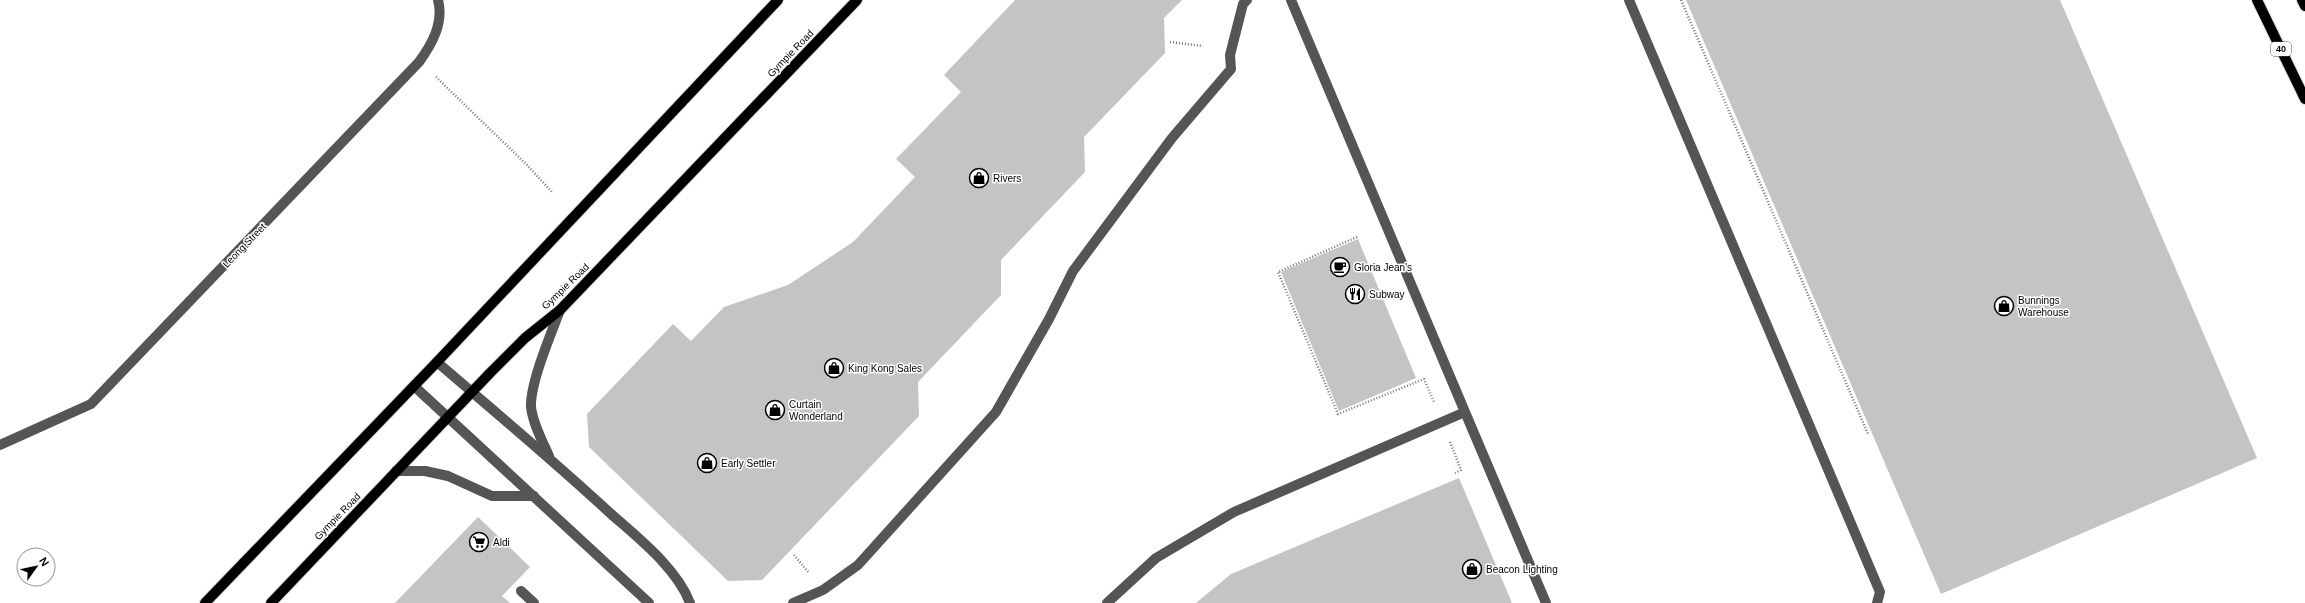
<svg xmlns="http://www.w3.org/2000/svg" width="2305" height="603" viewBox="0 0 2305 603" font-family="Helvetica,sans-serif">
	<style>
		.building { fill: #c4c4c4 }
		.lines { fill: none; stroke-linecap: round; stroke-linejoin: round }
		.major-casing { stroke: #dbdbdb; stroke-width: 12 }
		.path { stroke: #777; stroke-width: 2.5; stroke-dasharray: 1 2; stroke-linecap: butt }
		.minor { stroke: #555; stroke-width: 10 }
		.major { stroke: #000; stroke-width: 10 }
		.labels { text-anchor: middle; stroke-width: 3; stroke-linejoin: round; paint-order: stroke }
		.shield { fill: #fff; stroke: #4c4c4c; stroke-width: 1 }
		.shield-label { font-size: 9px; font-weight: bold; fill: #000 }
		.street-label { font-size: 10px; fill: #000; stroke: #fff }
		.poi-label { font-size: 10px; fill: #000; stroke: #fff; text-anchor: start }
	</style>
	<rect width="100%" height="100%" fill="#fff"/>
	<!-- building -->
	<path class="building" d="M1015,0H1182L1164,18L1165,53L1084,137L1085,172L1001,260V295L918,382L919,416L762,580L728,581L589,447L587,414L673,324L691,341L724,307L788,285L853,242L915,177L896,159L961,92L944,75Z
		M1686,0H2060L2257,458L1941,594Z
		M1358,239L1416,378L1339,411L1281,272Z
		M1459,478L1512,603H1196L1231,574Z
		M478,517L530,567L502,596L510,603H395Z"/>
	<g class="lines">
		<!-- major casing -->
		<g class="major-casing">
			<path id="major" d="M2257,0L2305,99
				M2302,0L2305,6
				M205,603L437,362L778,0
				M271,603L490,373L525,338L560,310L857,0"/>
		</g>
		<!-- path -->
		<path class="path" d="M1681,0L1868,434
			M1170,42L1203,46
			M436,77L527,165L552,192
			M1357,237L1278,272L1338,414L1424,379L1434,402
			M1450,442L1461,470L1455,473
			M794,555L809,573"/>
		<!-- minor -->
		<path class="minor" d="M1291,0L1465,412
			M1629,0L1880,592L1877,603
			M437,362C495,412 554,461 610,513C637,537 677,568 690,603
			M414,386L649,603
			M0,445L91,404L419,62C432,44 444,23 438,0
			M549,456C542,440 533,424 531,407C530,383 551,334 560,310
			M396,471H425L448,476L492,496H534
			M521,591L534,603
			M793,603L823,590L858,565L996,412L1049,319L1073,271L1172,138L1231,69L1230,55L1243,4L1247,0
			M1107,603L1156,558L1234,512L1465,412L1546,603"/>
		<!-- major -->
		<use href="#major" class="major"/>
	</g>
	<!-- icons -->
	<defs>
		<g id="shop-ring" transform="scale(1)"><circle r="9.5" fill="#fff" stroke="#000" stroke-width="1.5"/><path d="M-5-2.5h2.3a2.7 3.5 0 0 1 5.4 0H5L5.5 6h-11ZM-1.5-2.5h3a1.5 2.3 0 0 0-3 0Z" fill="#000"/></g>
		<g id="cafe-ring" transform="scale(1)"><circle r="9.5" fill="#fff" stroke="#000" stroke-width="1.5"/><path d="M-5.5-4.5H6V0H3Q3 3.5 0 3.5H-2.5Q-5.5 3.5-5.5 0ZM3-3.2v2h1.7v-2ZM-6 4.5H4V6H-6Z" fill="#000"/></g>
		<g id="restaurant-ring" transform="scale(1)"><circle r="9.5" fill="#fff" stroke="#000" stroke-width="1.5"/><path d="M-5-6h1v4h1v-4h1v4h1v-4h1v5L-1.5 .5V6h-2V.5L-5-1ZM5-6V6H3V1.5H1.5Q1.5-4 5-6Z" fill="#000"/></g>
		<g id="supermarket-ring" transform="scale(1)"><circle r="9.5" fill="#fff" stroke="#000" stroke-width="1.5"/><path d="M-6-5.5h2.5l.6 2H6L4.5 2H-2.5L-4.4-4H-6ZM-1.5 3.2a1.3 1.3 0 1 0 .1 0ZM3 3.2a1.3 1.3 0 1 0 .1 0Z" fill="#000"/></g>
	</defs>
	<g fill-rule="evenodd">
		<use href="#shop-ring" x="979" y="178"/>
		<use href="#cafe-ring" x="1340" y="267"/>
		<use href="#restaurant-ring" x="1355" y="294"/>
		<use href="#shop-ring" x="2004" y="306"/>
		<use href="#shop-ring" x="834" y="368"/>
		<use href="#shop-ring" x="775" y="410"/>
		<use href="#shop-ring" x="707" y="463"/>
		<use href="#supermarket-ring" x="479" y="542"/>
		<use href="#shop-ring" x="1472" y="569"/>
	</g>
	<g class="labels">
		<!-- shield labels -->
		<rect class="shield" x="2271" y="42" width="20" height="14" rx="3"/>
		<g class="shield-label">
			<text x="2281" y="52">40</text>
		</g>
		<!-- street labels -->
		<g class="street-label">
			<text transform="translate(790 53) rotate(-46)" y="4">Gympie Road</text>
			<text transform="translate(244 245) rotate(-46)" y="4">Leong Street</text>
			<text transform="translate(565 286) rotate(-44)" y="4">Gympie Road</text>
			<text transform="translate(337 516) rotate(-46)" y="4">Gympie Road</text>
		</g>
		<!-- poi labels -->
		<g class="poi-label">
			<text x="993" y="182">Rivers</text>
			<text x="1354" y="271">Gloria Jean's</text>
			<text x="1369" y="298">Subway</text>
			<text x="2018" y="304">Bunnings<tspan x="2018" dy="12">Warehouse</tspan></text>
			<text x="848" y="372">King Kong Sales</text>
			<text x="789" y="408">Curtain<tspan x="789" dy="12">Wonderland</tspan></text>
			<text x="721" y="467">Early Settler</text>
			<text x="493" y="546">Aldi</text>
			<text x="1486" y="573">Beacon Lighting</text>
		</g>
	</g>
	<!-- north arrow -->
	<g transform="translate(36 567) rotate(57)"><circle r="19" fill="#ffffff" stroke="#999999"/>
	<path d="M0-3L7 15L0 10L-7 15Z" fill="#000000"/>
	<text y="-6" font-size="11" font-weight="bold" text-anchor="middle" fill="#000000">N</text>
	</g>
</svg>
